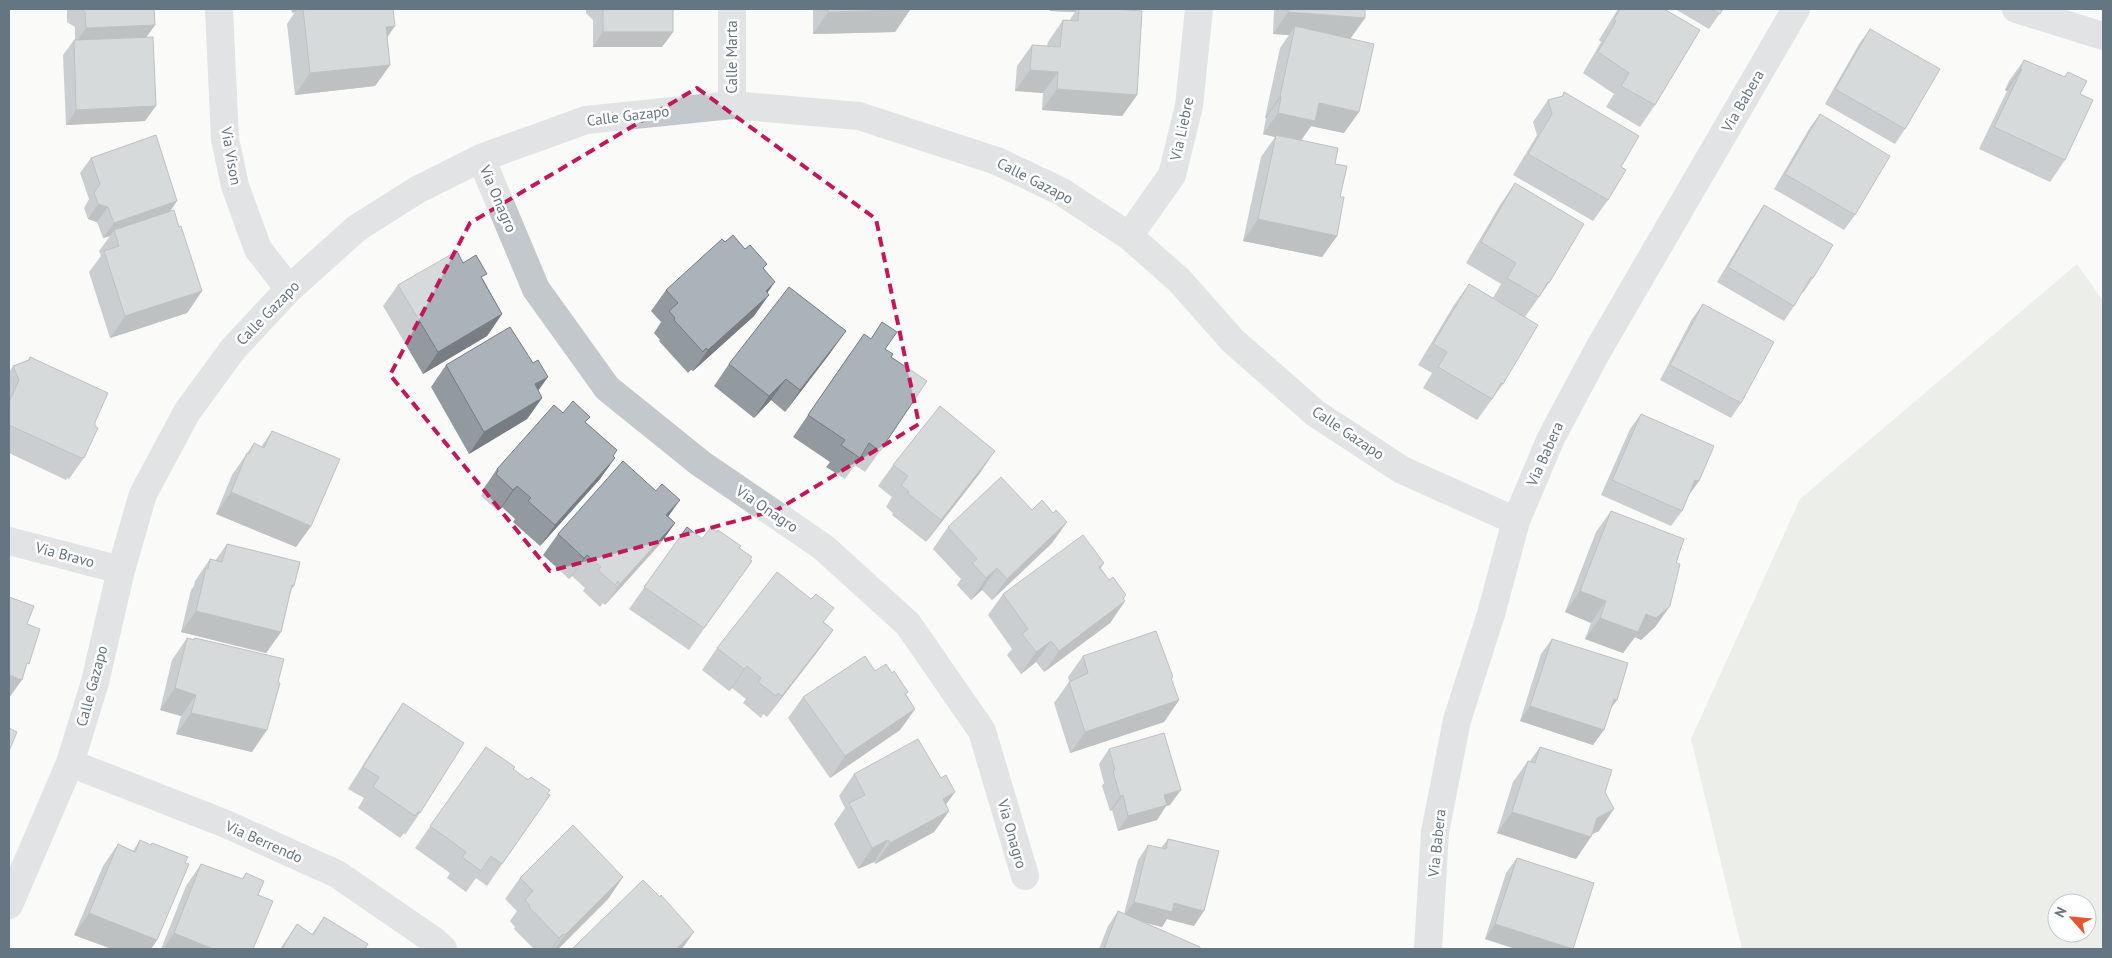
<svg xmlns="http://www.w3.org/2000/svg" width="2112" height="958" viewBox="0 0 2112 958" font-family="'PT Sans',sans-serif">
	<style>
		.green { fill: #dadfd7; fill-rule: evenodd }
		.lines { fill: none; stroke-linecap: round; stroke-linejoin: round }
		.street { stroke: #c3c8cc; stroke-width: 28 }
		.wall { fill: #929a9f }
		.shaded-wall { fill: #777d82 }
		.building { fill: #aab3b9; stroke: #777d82 }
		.marked { fill: none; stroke: #c2185b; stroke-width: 4; stroke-dasharray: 10 6; stroke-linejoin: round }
		.labels { text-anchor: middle; stroke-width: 5; stroke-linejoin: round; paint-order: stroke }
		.street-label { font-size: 15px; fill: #657683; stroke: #fff }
	</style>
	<rect width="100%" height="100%" fill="#fafaf8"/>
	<!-- green -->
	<path class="green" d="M2077,264L2103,301V949H1742L1691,739L1800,499ZM2057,903H2087V933H2057Z"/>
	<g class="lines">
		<!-- street -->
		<path class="street" d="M219,9L225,139L235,186L258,249L289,289
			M732,9V105
			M2016,9L2103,36
			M481,158L536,289L607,388L700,463L823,547L908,624L982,731L1025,876
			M1129,236L1172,175L1189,106L1199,9
			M9,541L121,570
			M70,763L226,824L337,874L433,940L443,949
			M9,905L70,763L95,682L121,570L143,494L187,412L233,349L289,289L357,228L417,190L481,158L586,120L732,105L859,116L997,161L1062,192L1129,236L1179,280L1233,341L1315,413L1402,470L1516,521
			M1428,949L1435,832L1457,720L1491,614L1516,521L1551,438L1598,350L1796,9"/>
	</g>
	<!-- wall -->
	<path class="wall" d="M67,9H154L155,25L146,38L145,121L66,125L63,55L74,40H75V27L67,22Z
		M291,9H393L387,38L390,65L375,86L295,95L287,24L295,12L292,13Z
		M586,9H673V32L662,47H593V20L586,13Z
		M813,9H910L895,32L813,34Z
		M1050,9H1136L1134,10L1137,95L1122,116L1042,110L1043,93L1015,91L1017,66L1032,45L1047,46L1048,42L1063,20L1069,21L1075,12L1050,11Z
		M1274,9H1365V18L1350,39L1344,133L1311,126L1301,140L1335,164L1340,197L1337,236L1322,257L1243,241L1261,157L1275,137L1263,134L1266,118H1265L1280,48L1289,35L1273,34Z
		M1618,9H1664L1655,105L1640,127L1606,107L1614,94L1583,73L1601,42L1599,40Z
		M1675,9H1723L1709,29Z
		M1870,29L1905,129L1895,144L1825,104L1859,44Z
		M2024,60L2064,77L2068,72L2080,94L2065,160L2050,182L1979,149L2007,91L2005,90L2009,81Z
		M1564,92L1621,167L1608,200L1593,221L1513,175L1537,135L1533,122L1548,100L1562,96Z
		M1820,114L1855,215L1844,230L1774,189L1809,129Z
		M91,158L170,211L179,227L202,291L187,313L110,338L89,272L101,256L99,251L110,236L103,238L97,222L88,219L84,208L89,199L80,173Z
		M1515,183L1549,283L1525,317L1503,384L1477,420L1423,388L1432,373L1418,365L1454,305L1469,284L1493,298L1501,284L1466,263L1500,205Z
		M1764,205L1813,278L1803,293L1802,292L1794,306L1784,321L1717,282L1754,220Z
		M725,242L763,269L768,293L754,316L693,371L691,370L688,373L659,341L660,340L654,333L661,322L651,311L666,290Z
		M463,263L483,279L502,314L487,336L423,374L383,306L398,285Z
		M1703,304L1741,403L1731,418L1660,380L1692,319Z
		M885,349L891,357L880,451L865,472L855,465L845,479L826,467L830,462L793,437L849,355Z
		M831,352L785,412L771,400L754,418L714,386L729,364Z
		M30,357L95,422L84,458L69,479L67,478L66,480L9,453V372L13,366L28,360Z
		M533,363L538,391L542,398L527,419L469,454L431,387L446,365Z
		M563,413L586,423L613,456L600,479L540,546L513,522L515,519L502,507L498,511L481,496L483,492L482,491L497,469Z
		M1641,414L1699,481L1688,496L1682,511L1671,526L1601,495L1630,429Z
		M272,431L311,526L296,547L216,514L232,475L239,465L254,443L261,447Z
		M893,465L980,473L926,542L892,515L893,513L886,507L892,497L878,486Z
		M1032,510L1053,513L1067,522L1052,543L992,600L982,590L971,600L957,585L961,579L933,549L948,527Z
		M1611,511L1676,563L1670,606L1655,627L1641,640L1635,637L1623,653L1585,639L1591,623L1565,612L1596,532Z
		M668,516L675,523L660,544L605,605L603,603L600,607L583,591L585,588L572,576L569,579L543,555L558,534Z
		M687,527L702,539L740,548L752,561L689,650L629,609Z
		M227,544L294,586L291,590L281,632L266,653L181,632L191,590L194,586L195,581L210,559L215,561Z
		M1104,563L1101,568L1109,580L1126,595L1123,599L1125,601L1110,623L1044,672L1036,662L1021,674L1007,655L1012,649L988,615L1003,594Z
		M824,622L833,630L818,651L767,717L763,714L761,718L743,703L746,699L732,688L729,691L702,670L717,648Z
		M187,638L193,639L195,638L252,752L176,734L181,716L160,710L172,660Z
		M1552,639L1611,708L1593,745L1520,721L1541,654Z
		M1083,656L1179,700L1164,722L1070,753L1054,703L1069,682L1068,677Z
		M875,671L892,673L908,692L906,694L915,709L900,730L830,778L788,718L803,697Z
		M403,703L420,813L405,835L404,833L400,838L358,808L364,798L348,789L388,725Z
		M486,747L513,769L550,795L487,886L476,878L466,892L447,878L450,873L415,848Z
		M1540,747L1605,792L1599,831L1592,834L1576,859L1497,833L1513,782L1528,761H1530Z
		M1109,749L1170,805L1166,806L1157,820L1118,831L1112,810L1110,811L1102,786L1104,783L1099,764Z
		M854,774L946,805L949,811L934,832L875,864L874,862L858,869L834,824L845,808L839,796Z
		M1168,839L1194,926L1167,919L1162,927L1144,922L1200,949H1099L1108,926L1118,911L1124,914L1138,860L1148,845L1161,848Z
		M140,840L185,863L157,940L151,949H112L74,935L103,866L118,844L133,851Z
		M1517,858L1594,883L1572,949H1516L1485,939L1506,873Z
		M201,864L242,879L246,873L258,895L253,949H161L186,886Z
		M623,877L608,899L558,949H534L514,929L515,927L510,921L517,911L505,899L520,878Z
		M324,917L365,949H280L297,924L312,934Z"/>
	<!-- shaded-wall -->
	<path class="shaded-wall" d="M295,9H298L295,12L292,13Z
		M1052,9H1077L1075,12L1050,11Z
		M1079,9H1136L1130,16Z
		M910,10L895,32L813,34L828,12Z
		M1288,12L1365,18L1350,39L1295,26L1289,35L1273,34Z
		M155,25L144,40L75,43L86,28Z
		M395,26L380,48L386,27Z
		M603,32H673L662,47H593Z
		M390,65L375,86L295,95L310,73Z
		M2020,69H2022L2007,91L2005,90Z
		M1030,70L1058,72L1043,93L1015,91Z
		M1057,89L1137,95L1122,116L1042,110Z
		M1280,96L1281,97L1266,118H1265Z
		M1319,103L1359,112L1344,133L1311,126L1300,142L1276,135L1275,137L1263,134L1278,113Z
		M156,106L145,121L66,125L76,110Z
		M177,201L167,216L114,230L110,236L103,238L114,223Z
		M98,204L108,207L97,222L88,219Z
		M1258,219L1337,236L1322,257L1243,241Z
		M775,282L761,302L769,295L754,316L693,371L708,350Z
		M202,291L187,313L110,338L125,316Z
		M502,314L487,336L423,374L438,352Z
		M846,331L831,352L785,412L800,390Z
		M548,377L533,398L535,384Z
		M786,379L771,400L754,418L769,396Z
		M542,398L527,419L469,454L484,432Z
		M995,451L980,473L926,542L941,520Z
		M615,458L600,479L540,546L555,525Z
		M1695,480L1699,481L1688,496Z
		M517,486L502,507L498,511L513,490Z
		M231,492L311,526L296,547L216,514Z
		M680,500L665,521L666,515Z
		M1067,522L1052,543L992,600L1007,579Z
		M675,523L660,544L605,605L620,584Z
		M587,555L572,576L569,579L584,558Z
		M997,568L982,590L971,600L986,578Z
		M1580,591L1606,601L1591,623L1565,612Z
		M1126,595L1118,606L1125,601L1110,623L1044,672L1059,651Z
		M1670,606L1655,627L1641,640L1635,637L1623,653L1585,639L1600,618L1646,614Z
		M196,611L281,632L266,653L181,632Z
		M833,630L818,651L767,717L782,696Z
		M1051,641L1036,662L1021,674L1036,652Z
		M747,666L732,688L729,691L744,669Z
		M9,675L22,680L9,698Z
		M175,688L196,695L181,716L160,710Z
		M1614,699L1617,700L1606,715Z
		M1179,700L1164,722L1070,753L1085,732Z
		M1530,706L1604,730L1593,745L1520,721Z
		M915,709L900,730L830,778L845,756Z
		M191,713L267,730L252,752L176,734Z
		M1181,790L1170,805L1166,806L1157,820L1118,831L1128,816L1164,795Z
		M955,792L940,813L943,799Z
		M1123,795L1112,810L1110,811L1120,796Z
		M1614,809L1599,831L1588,836L1591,837L1576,859L1497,833L1512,812L1597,818Z
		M949,811L934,832L875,864L890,843Z
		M888,840L874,862L858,869L872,848Z
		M623,877L608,899L558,949H555L565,935Z
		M1134,902L1174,903L1204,911L1194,926L1167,919L1162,927L1123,917Z
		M89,913L157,940L151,949H112L74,935Z
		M1495,924L1573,949H1516L1485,939Z
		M694,932L682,949H676Z
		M174,933L213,949H163Z
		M563,934L552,949H551L559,938Z"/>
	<!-- building -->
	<path class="building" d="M81,9H154L155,25L86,28L85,12Z
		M303,9H393L395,26L386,27L390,65L310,73Z
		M603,9H673V32H603Z
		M828,9H910V10L828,12Z
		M1079,9H1115L1142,11L1137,95L1057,89L1058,72L1030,70L1032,45L1060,47L1063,20L1078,21Z
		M1288,9H1365V18L1288,12Z
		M1620,9H1664L1700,30L1655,105L1621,86L1629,73L1598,52L1616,21L1614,19Z
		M1710,9H1723L1720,14Z
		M1295,26L1374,44L1359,112L1319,103L1315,121L1278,113L1281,97L1280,96Z
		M1870,29L1940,69L1905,129L1835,89Z
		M153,37L156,106L76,110L74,40Z
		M2024,60L2065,77L2068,72L2087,81L2080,94L2093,100L2065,160L1994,127L2022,69H2020Z
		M1564,92L1639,136L1621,167L1626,170L1608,200L1528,154L1552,114L1548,100L1563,96Z
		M1820,114L1890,156L1855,215L1785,174Z
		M156,135L177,201L114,223L108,207L98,204L94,193L100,184L91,158Z
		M1276,135L1338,148L1335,164L1347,166L1340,197H1344L1337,236L1258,219Z
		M1515,183L1584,224L1549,283L1548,282L1539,297L1507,278L1516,263L1481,242Z
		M1764,205L1833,245L1813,278L1811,277L1794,306L1728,267Z
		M174,210L179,227L181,226L202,291L125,316L104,251L119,246L114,230Z
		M733,235L745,249L750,245L767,264L763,268L775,282L766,291L769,295L708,350L706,348L703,352L674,320L675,318L669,311L678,303L666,290L722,239L725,242Z
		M457,251L463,263L476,255L487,274L481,277L502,314L438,352L398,285Z
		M1469,284L1538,325L1503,384L1501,383L1492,399L1438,367L1447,352L1433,344Z
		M789,287L846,331L800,390L786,379L769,396L729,364Z
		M1703,304L1774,342L1741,403L1670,365Z
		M882,322L897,332L885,349L893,354L891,357L927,381L880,451L869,443L860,458L841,445L845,440L808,415L864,334L871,339Z
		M510,327L533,363L538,360L548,377L535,384L542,398L484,432L446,365Z
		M30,357L108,393L95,422V426L98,428L84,458L82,457L81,458L9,425V402L19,380L13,366L29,360Z
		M573,401L590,417L585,422L617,450L613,456L615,458L555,525L528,501L531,498L517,486L513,490L496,474L498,471L497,469L554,405L563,413Z
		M940,406L995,451L941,520L907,493L909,492L901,485L908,476L893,465Z
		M1641,414L1714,446L1699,481L1695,480L1682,511L1612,480Z
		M272,431L340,459L311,526L231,492L247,453L249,454L254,443L264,448Z
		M623,461L656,491L662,484L680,500L666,515L675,523L620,584L618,581L615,585L598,570L601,567L587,555L584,558L558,534Z
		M1001,477L1032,510L1042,500L1053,513L1056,510L1067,522L1007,579L997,568L986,578L972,563L977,559L948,527Z
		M1611,511L1684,539L1676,563L1680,564L1670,606L1656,618L1646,614L1638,632L1600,618L1606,601L1580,591Z
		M687,527L702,539L711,527L717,532L718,530L741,546L739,548L752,557L750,560L752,561L704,628L644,587Z
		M1083,535L1104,563L1099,567L1109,580L1113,577L1126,595L1123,598L1125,601L1059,651L1051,641L1036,652L1022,634L1028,629L1003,594Z
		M227,544L300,562L294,586L292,585L281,632L196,611L206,568L208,569L210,559L222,562Z
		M777,572L811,599L816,594L834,608L823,622L833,630L782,696L778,693L776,696L758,682L761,678L747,666L744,669L717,648Z
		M9,597L34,606L27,624L40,629L29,664L27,663L22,680L9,675Z
		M1156,631L1173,677L1171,678L1179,700L1085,732L1069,682L1088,673L1083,656Z
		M187,638L194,640L195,638L284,659L278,682L280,683L267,730L191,713L196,695L175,688Z
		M1552,639L1628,663L1617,700L1614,699L1604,730L1530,706Z
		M865,656L875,671L886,664L892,673L894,671L908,692L905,694L915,709L845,756L803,697Z
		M403,703L464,743L420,813L418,812L415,816L373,787L379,777L363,767Z
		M9,728L17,732L9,751Z
		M1164,733L1181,790L1164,795L1167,805L1128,816L1123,795L1120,796L1113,771L1115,770L1109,749Z
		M918,739L941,778L946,775L955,792L943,799L949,811L890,843L888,840L872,848L849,803L865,795L854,774Z
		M486,747L515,767L513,769L528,780L531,777L550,790L547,794L550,795L502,864L491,856L481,871L462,857L466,852L430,826Z
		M1540,747L1612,770L1605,792L1614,809L1597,818L1591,837L1512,812L1528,761L1535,763Z
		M573,825L623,877L565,935L563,934L559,938L529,907L530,906L525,900L533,891L520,878Z
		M1168,839L1219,851L1204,911L1174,903L1172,912L1134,902L1148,845L1166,849Z
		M140,840L151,845L152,843L188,857L185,863L189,864L157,940L89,913L118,844L135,852Z
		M1517,858L1594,883L1573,949L1495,924Z
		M201,864L243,879L246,873L264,881L258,895L273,901L253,949H213L174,933Z
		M643,880L660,897L661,895L694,932L676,949H572Z
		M1118,911L1200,947V949H1104Z
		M324,917L368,944L365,949H282L297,924L313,935Z"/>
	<!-- marked area -->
	<path d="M0 0H2112V958H0ZM697,88L876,219L919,424L777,510L550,571L390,375L470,223Z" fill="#fafaf8" fill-opacity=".55" fill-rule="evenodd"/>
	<path class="marked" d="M697,88L876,219L919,424L777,510L550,571L390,375L470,223Z"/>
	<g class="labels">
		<!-- street labels -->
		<g class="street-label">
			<text transform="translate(732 57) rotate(-90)" y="5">Calle Marta</text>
			<text transform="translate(1743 101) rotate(-60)" y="5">Via Babera</text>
			<text transform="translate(628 116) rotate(-7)" y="5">Calle Gazapo</text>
			<text transform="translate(1182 129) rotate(-78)" y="5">Via Liebre</text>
			<text transform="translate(231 156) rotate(80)" y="5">Via Vison</text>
			<text transform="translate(1035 181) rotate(27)" y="5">Calle Gazapo</text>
			<text transform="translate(498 199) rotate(67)" y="5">Via Onagro</text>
			<text transform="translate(268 313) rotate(-46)" y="5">Calle Gazapo</text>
			<text transform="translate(1348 433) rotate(34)" y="5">Calle Gazapo</text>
			<text transform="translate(1545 454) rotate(-66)" y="5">Via Babera</text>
			<text transform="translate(767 509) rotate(34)" y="5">Via Onagro</text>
			<text transform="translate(65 555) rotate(15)" y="5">Via Bravo</text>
			<text transform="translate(92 686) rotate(-75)" y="5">Calle Gazapo</text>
			<text transform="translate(1012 834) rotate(74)" y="5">Via Onagro</text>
			<text transform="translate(264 842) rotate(24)" y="5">Via Berrendo</text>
			<text transform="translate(1437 843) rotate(-84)" y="5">Via Babera</text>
		</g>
	</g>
	<!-- border -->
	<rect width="2112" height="958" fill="none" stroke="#657683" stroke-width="20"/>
	<!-- north arrow -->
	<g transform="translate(2072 918) rotate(297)"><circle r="24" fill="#ffffff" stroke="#c1c8cd"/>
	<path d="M0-4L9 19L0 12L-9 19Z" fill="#e4572e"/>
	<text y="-8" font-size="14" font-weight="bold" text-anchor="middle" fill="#657683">N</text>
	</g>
</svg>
